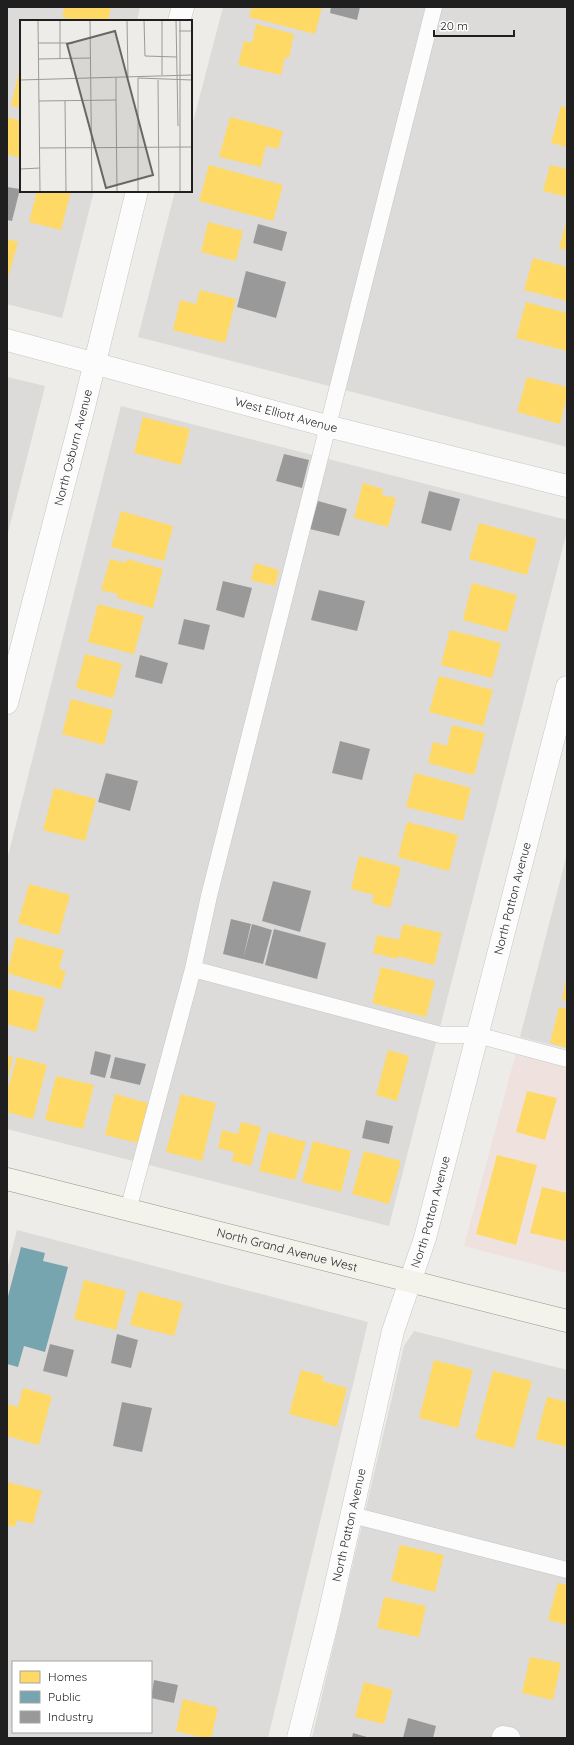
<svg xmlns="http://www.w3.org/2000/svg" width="574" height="1745" viewBox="0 0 574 1745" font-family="Quicksand,sans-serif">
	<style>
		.residential { fill: #dcdbd9; fill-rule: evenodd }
		.commercial { fill: #efe1de }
		.homes { fill: #ffd966 }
		.public { fill: #76a5af }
		.industry { fill: #999 }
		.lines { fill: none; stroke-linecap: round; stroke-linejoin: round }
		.lane-casing { stroke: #c6c6c4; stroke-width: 17 }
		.street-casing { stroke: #c6c6c4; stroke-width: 23 }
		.secondary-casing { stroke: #949780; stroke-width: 23 }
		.lane { stroke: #fcfcfc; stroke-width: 16 }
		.street { stroke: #fcfcfc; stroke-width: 22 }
		.secondary { stroke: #f3f3eb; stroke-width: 22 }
		.labels { text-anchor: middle; stroke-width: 4; stroke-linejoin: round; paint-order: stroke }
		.street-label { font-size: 12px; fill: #1f1f1f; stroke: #fff }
		.inset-road { fill: none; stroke: #9b9a98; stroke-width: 1 }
		.view { fill: #676765; fill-opacity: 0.15; stroke: #676765; stroke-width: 2 }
		.inset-edge { fill: none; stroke: #1f1f1f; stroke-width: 2 }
	</style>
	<rect width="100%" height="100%" fill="#edece8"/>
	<!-- residential -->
	<path class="residential" d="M7,7H140L137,21H21V191H94L62,318L7,304Z
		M223,7H567V447L138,337L175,191H191V130Z
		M7,377L45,386L7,537Z
		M121,406L567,520V531L389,1226L7,1129V860Z
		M567,854V1049L520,1037Z
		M17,1230L368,1322L268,1738H7V1269ZM13,1662H151V1732H13Z
		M414,1331L567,1370V1738H312L404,1346Z"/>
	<!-- commercial -->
	<path class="commercial" d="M516,1053L567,1066V1273L464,1246Z"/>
	<!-- homes -->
	<path class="homes" d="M65,7H111L108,21H78L62,17Z
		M252,7H322L315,34L249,17Z
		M256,24L294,34L289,58L285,57L281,75L238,65L244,41L252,43Z
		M19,72L21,73V108L11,106Z
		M561,106L567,108V147L551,143Z
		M7,117L21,121V158L7,154Z
		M230,117L283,131L278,149L266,146L261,167L219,157Z
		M209,165L283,185L273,221L199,201Z
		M550,165L567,169V197L543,191Z
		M37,191H71L61,230L29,222Z
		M567,219V250L559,248Z
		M208,222L243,231L236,261L201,252Z
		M7,239L18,242L7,281Z
		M533,258L567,267V301L524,290Z
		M200,290L236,299L225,343L173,330L180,300L196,304Z
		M526,302L567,313V351L516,338Z
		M527,377L567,387V396L560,424L517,412Z
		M143,417L190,429L181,465L134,453Z
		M363,483L383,489L382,495L396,498L388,527L354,518Z
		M121,511L173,526L164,561L111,547Z
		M479,523L537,539L527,575L469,559Z
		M110,559L126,563L127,559L163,569L153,608L117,598L118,594L101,590Z
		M255,563L279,570L275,586L251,580Z
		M472,583L517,595L507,632L463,620Z
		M98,604L144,616L134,654L88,642Z
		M450,630L501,643L492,678L441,665Z
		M85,654L122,664L113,698L76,688Z
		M439,676L493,690L483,726L429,712Z
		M71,699L113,710L104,745L62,734Z
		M452,725L485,733L474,775L428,763L433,742L447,746Z
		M415,773L471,788L463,821L406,807Z
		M54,788L96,799L85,841L43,830Z
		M407,822L458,835L449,871L398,857Z
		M359,856L401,867L390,908L372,903L374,895L351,889Z
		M29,884L70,895L59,935L18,923Z
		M403,924L442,933L434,965L398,956L397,959L373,953L377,935L399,940Z
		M16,937L64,950L59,969L66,971L61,989L7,973Z
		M381,967L435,981L426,1017L372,1003Z
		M566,980H567V1001L562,1000Z
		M7,989L45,998L36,1032L7,1024Z
		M559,1007L567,1009V1048L550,1043Z
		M388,1050L409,1056L397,1101L376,1095Z
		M7,1056L13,1057L8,1079H7Z
		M17,1057L47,1065L33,1119L7,1112L9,1103L7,1102V1092Z
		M56,1076L94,1085L83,1129L45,1120Z
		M527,1091L557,1098L545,1140L516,1132Z
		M115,1094L148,1103L138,1143L105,1135Z
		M181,1094L216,1103L202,1161L166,1152Z
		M241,1122L261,1127L251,1166L232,1161L234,1152L218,1148L222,1130L238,1134Z
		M269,1132L306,1142L295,1180L259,1171Z
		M313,1141L351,1151L341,1192L302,1182Z
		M364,1151L401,1161L389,1204L352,1194Z
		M497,1155L537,1165L516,1245L476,1234Z
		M542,1187L567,1193V1234L565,1241L530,1233Z
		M84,1280L126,1291L116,1330L74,1319Z
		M139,1291L183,1303L174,1336L130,1325Z
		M434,1360L473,1370L458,1428L419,1418Z
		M301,1370L324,1376L322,1381L347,1388L337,1427L289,1414Z
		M493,1371L532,1381L514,1448L475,1438Z
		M23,1388L52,1396L39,1445L7,1436V1404L18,1407Z
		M547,1397L567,1402V1447L536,1439Z
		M7,1482L42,1491L33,1524L17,1520L15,1527L7,1525Z
		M400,1545L444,1555L435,1592L391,1581Z
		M558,1583L567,1585V1625L548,1620Z
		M384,1597L426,1606L419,1637L377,1628Z
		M530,1657L561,1663L553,1700L522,1693Z
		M364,1682L393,1690L384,1724L355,1717Z
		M183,1699L218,1708L211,1738H203L176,1731Z"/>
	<!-- public -->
	<path class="public" d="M21,1247L45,1253L43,1261L68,1267L45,1352L24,1346L18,1367L7,1364V1300Z"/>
	<!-- industry -->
	<path class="industry" d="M331,7H360L357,20L330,13Z
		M7,187L20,189L12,221L7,220Z
		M258,224L287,232L282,251L253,243Z
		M246,271L286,282L276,318L237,307Z
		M284,454L309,460L302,488L276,481Z
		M429,491L460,499L451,531L421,523Z
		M318,501L347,509L339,536L310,529Z
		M223,581L252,588L244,618L216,610Z
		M319,590L365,601L357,631L311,620Z
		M184,619L210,625L204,650L178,644Z
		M140,655L168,663L162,684L135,677Z
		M340,741L370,749L362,780L332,773Z
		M106,773L138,781L130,811L98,802Z
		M273,881L311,891L300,932L262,921Z
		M231,919L251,924L243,959L223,954Z
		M252,924L272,930L263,964L243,959Z
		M274,929L326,943L317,979L265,965Z
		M95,1051L111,1055L105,1078L90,1074Z
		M115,1057L146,1064L140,1085L110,1078Z
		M366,1120L393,1126L389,1144L362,1138Z
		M117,1334L138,1340L131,1368L111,1363Z
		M50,1344L74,1350L67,1377L43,1371Z
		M122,1402L152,1408L142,1452L113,1446Z
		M154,1680L178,1685L174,1703L151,1698Z
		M408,1718L436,1726L433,1738H403Z
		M353,1733L370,1738H352Z"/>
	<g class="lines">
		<!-- lane casing -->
		<g class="lane-casing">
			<path id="lane" d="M193,969L209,896L434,7
				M128,1210L193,969L441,1035H477L567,1059
				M352,1515L567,1570"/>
		</g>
		<!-- street casing -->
		<g class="street-casing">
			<g id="street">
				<path d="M179,21L183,7"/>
				<path id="s1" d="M7,340L327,426L567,486"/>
				<path id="s2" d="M7,703L84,407L137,191"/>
				<path d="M503,1737L509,1738"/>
				<path id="s3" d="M298,1738L328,1619L393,1331L425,1238L567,687"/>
			</g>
		</g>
		<!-- secondary casing -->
		<g class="secondary-casing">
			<g id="secondary">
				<path id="s4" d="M7,1179L567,1321"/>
			</g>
		</g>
		<!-- lane -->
		<use href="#lane" class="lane"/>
		<!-- street -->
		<use href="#street" class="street"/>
		<!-- secondary -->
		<use href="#secondary" class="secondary"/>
	</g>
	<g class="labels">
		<!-- street labels -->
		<g class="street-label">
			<text dy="4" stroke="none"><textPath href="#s1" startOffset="289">West Elliott Avenue</textPath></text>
			<text dy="4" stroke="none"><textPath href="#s2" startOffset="264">North Osburn Avenue</textPath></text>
			<text dy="4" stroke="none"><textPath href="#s3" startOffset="867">North Patton Avenue</textPath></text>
			<text dy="4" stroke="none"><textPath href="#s3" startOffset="543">North Patton Avenue</textPath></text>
			<text dy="4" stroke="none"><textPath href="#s4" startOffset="289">North Grand Avenue West</textPath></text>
			<text dy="4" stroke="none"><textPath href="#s3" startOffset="219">North Patton Avenue</textPath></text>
		</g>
	</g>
	<!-- overview -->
	<g transform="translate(20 20)">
		<rect width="172" height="172" fill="#edece8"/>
		<path class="inset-road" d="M18,0L20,172M70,0L72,172M107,0L108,58M124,0L125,36L157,37M142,0V55M156,0L158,106M159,11H172M18,23H53M40,38V0M18,39L71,38M118,58V172M118,58L172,60M0,60L172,55M138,60L139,172M96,80L97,172M19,81L96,80V58M45,81L46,172M20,128L172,127M0,149L20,148M160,172V0"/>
		<path class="view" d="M95,11L133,155L86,168L47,24Z"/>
		<rect width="172" height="172" class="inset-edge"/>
	</g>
	<!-- border -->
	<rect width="574" height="1745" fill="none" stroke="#1f1f1f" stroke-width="16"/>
	<!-- legend -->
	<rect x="12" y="1661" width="140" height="72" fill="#ffffff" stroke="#a5a5a5"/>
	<rect x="20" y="1671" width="20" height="12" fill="#ffd966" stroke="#a5a5a5"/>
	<text x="48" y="1681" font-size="12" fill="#1f1f1f">Homes</text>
	<rect x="20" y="1691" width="20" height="12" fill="#76a5af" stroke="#a5a5a5"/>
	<text x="48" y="1701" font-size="12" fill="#1f1f1f">Public</text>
	<rect x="20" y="1711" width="20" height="12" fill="#999999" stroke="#a5a5a5"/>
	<text x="48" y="1721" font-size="12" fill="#1f1f1f">Industry</text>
	<!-- scale -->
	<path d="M434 30v6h80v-6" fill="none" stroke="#1f1f1f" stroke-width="2"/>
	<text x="440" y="30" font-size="12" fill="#1f1f1f" stroke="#ffffff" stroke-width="3" paint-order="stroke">20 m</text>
</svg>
